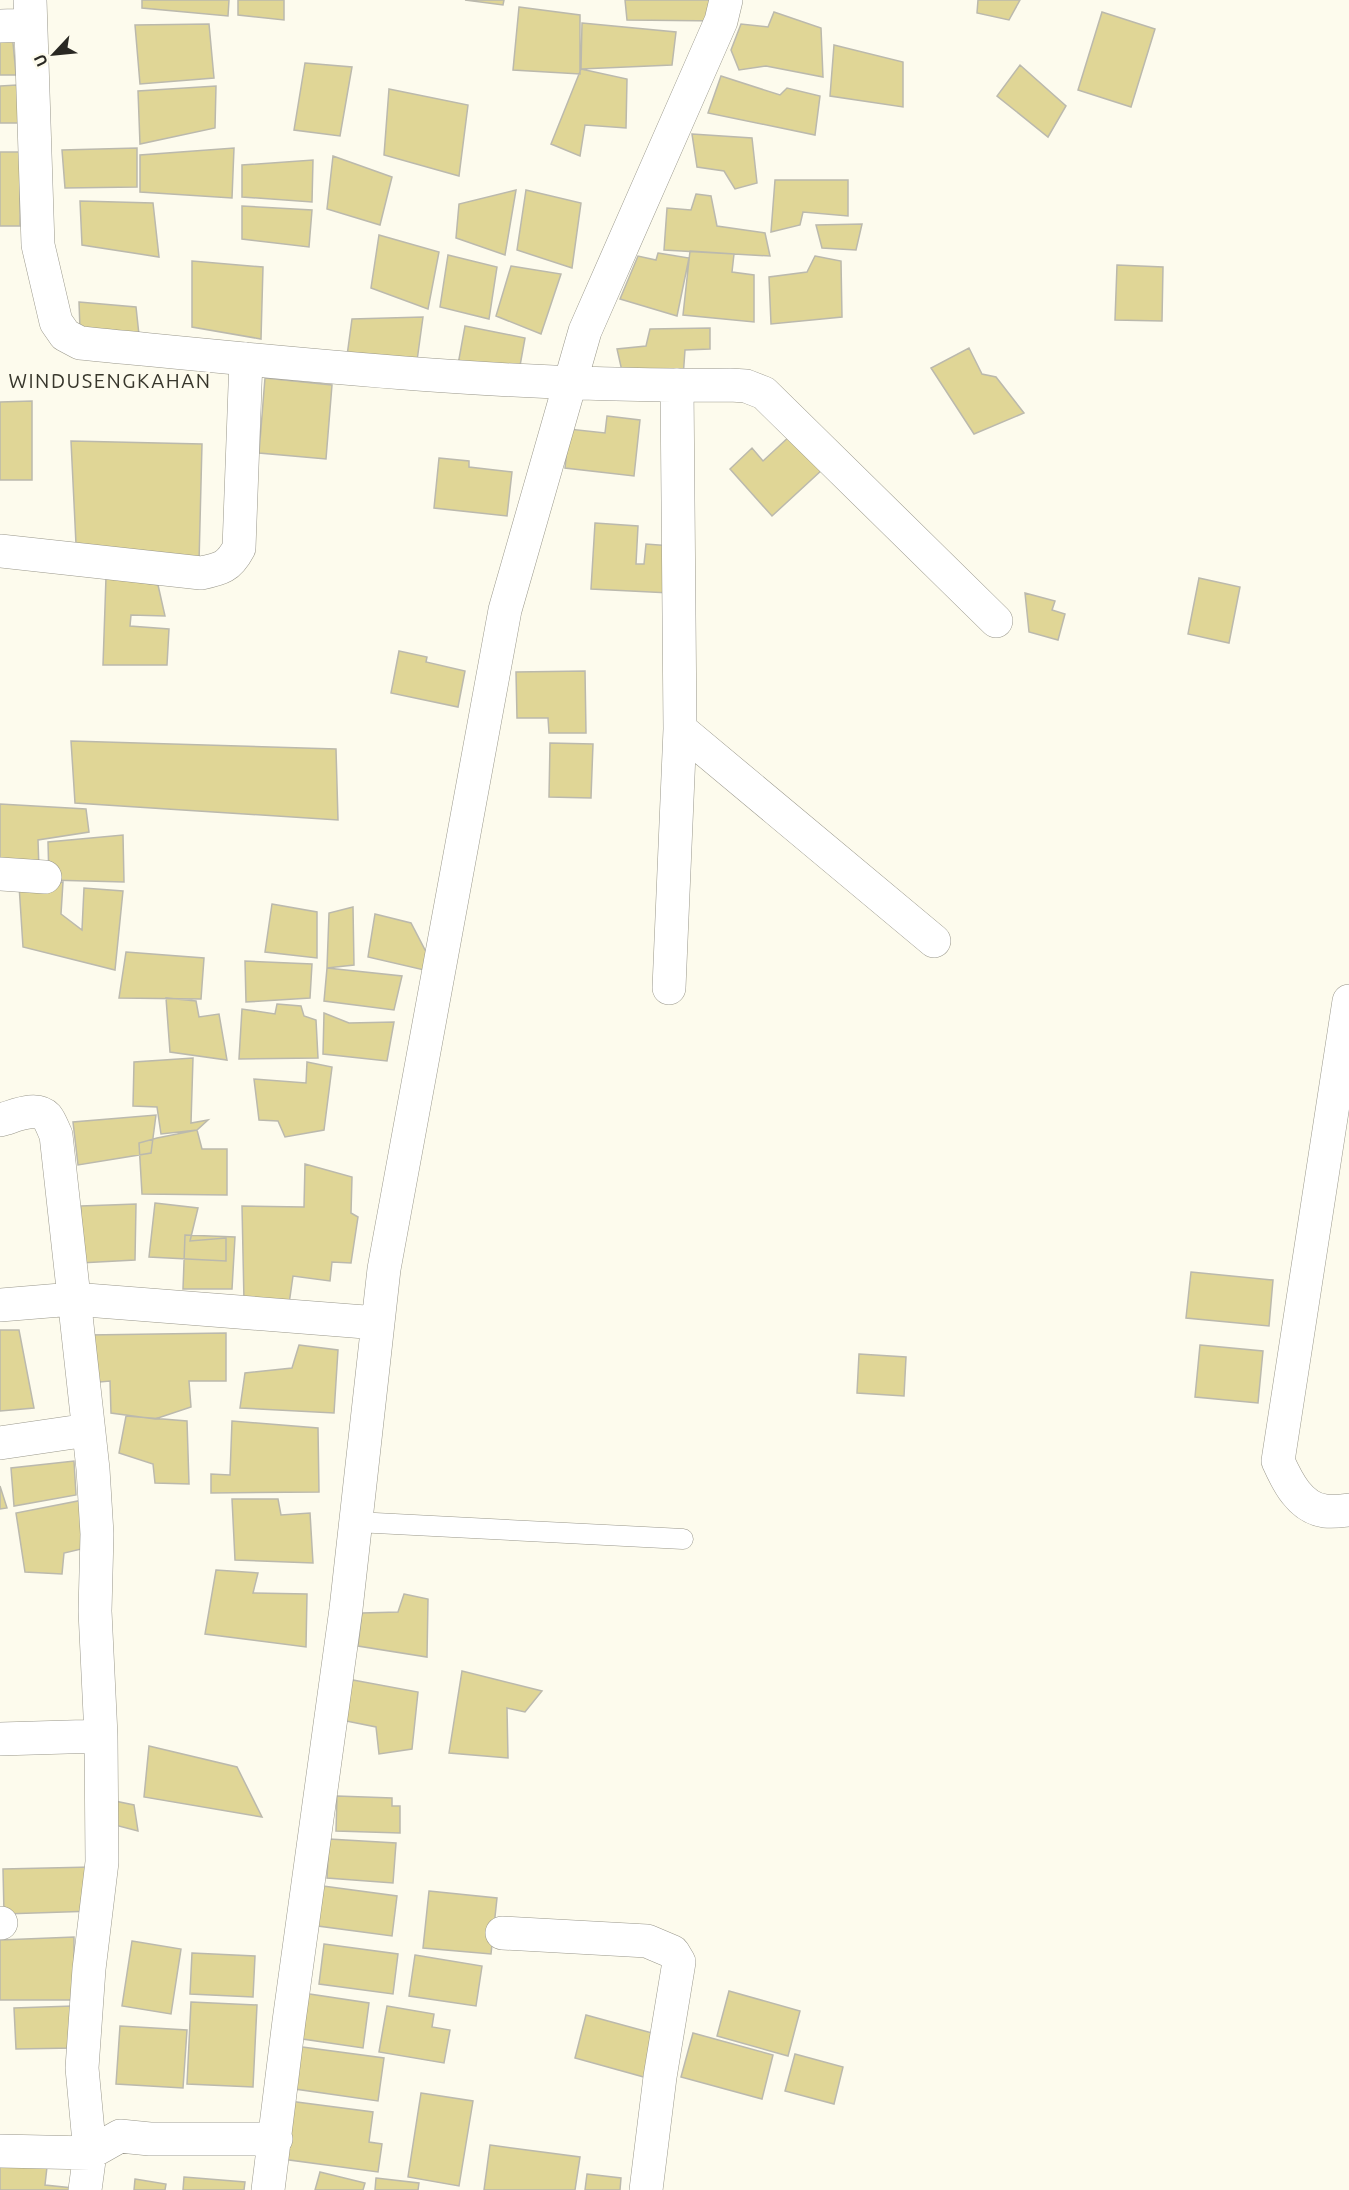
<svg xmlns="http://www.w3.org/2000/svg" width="1349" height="2190" viewBox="0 0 1349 2190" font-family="Ubuntu,sans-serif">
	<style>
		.building { fill: #e0d696; stroke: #bbb9ad; stroke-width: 1.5 }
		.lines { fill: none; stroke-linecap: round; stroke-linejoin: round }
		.service-casing { stroke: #9a988c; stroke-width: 21 }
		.minor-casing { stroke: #9a988c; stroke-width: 34 }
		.service { stroke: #fff; stroke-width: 20 }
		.minor { stroke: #fff; stroke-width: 33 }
		.labels { text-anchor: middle; stroke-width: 4.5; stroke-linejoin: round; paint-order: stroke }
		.quarter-label { font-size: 20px; letter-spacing: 1.5px; fill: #38372c; stroke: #fdfbed }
	</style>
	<rect width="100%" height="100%" fill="#fdfbed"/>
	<!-- building -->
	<path class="building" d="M142,0H229L228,16L142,8Z
		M238,0H284V20L238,15Z
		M465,0H504L503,5Z
		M625,0H709L721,21L627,20Z
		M978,0H1020L1009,20L977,13Z
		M519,7L580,15V74L513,70Z
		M774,12L821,28L823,77L766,66L739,70L731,50L741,24L768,27Z
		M1102,12L1155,29L1131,107L1078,90Z
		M582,23L676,32L672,65L581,69Z
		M209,24L214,78L140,84L135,25Z
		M12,32L16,75H0V33Z
		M834,45L903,62V107L830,96Z
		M305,63L352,67L340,136L294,130Z
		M1020,65L1066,106L1048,137L997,96Z
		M581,69L627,79L626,128L585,125L580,156L551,144Z
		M721,76L780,95L787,88L820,96L815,135L708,113Z
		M17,85L22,123H0V86Z
		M216,86L215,128L140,144L138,91Z
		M389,89L468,105L459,176L384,155Z
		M692,134L752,138L757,183L735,189L724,171L697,167Z
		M137,148V187L65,188L62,150Z
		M234,148L232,198L140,192V155Z
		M0,152H20V226H0Z
		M333,156L392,177L380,225L327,209Z
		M313,160L312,202L242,197V165Z
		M775,180H848V216L803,212L800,225L771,232Z
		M516,190L505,255L456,238L459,204Z
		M526,190L581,203L572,268L517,250Z
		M696,194L711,196L717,226L765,233L770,256L664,250L667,208L691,210Z
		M80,201L153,203L159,257L82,245Z
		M242,206L312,210L309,247L242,239Z
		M862,224L856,250L822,248L816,225Z
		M379,235L439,252L428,309L371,288Z
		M690,251L734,254L732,272L754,275V322L683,315Z
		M658,253L689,258L677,316L620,299L638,256L656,260Z
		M448,255L497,267L489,319L440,307Z
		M815,256L841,261L842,317L771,324L769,277L807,272Z
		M192,261L263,267L261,339L192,327Z
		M1117,265L1163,267L1162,321L1115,320Z
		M511,266L561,274L541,334L496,316Z
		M79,302L136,307L139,335L80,329Z
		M423,317L416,368L347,356L352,319Z
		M465,326L525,338L518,377L457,370Z
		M710,328V349L685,350L683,378L624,380L617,349L646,346L650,329Z
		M969,348L982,374L996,377L1024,413L974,434L931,368Z
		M265,378L332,385L326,459L259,453Z
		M32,401V480H0V402Z
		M607,416L640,420L634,476L565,468L569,429L605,433Z
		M792,434L823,469L772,516L730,469L752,448L763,461Z
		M71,441L202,444L199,563L76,544Z
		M439,458L469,461V467L512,472L507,516L434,508Z
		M595,523L638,526L636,564H644L646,544L672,546L670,593L591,589Z
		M106,577L158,585L165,616L131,615L130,626L169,629L167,665H103Z
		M1199,578L1240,587L1229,643L1188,634Z
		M1025,593L1055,601L1052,610L1065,614L1058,640L1029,632Z
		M399,651L427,657L426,662L465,671L458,707L391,693Z
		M585,671L586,733H549L548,718H517L516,672Z
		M71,741L336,749L338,820L75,803Z
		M550,743L593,744L591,798L549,797Z
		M0,804L86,809L89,832L38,840L39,870H0Z
		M123,835L124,882L49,880L48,842Z
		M63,882L61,914L82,930L84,888L123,891L115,970L23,947L19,885Z
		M272,904L317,912V958L265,952Z
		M353,907L354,965L327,968L329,913Z
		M375,914L411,923L437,973L368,957Z
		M126,952L204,958L201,999L119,998Z
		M245,961L312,964L310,998L246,1002Z
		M327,968L402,976L394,1010L324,1001Z
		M166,998L196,1001L199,1017L219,1014L227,1060L170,1052Z
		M277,1004L301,1006L304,1016L316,1020L318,1058L239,1059L242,1009L275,1014Z
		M324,1013L349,1023L394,1022L387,1061L323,1054Z
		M193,1058L191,1123L208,1120L197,1130L161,1134L157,1107L133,1106L134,1062Z
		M307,1062L332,1067L324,1130L285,1137L278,1121L259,1120L254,1079L306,1083Z
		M156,1115L151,1153L78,1165L73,1122Z
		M197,1130L202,1149H227V1195L142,1194L139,1143L157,1138Z
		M305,1164L352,1177L351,1213L358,1217L351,1263L332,1262L330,1281L293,1276L289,1304L244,1302L242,1206L304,1207Z
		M155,1203L198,1208L190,1241L226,1238V1261L149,1257Z
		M136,1204L135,1260L80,1263L81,1206Z
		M185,1235L235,1237L232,1289H183Z
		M1191,1272L1273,1280L1269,1326L1186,1318Z
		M0,1330H19L34,1408L0,1411Z
		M226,1333V1381H189L191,1407L155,1419L111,1413L110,1381L89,1383L88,1335Z
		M299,1345L338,1350L334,1413L240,1408L245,1373L292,1368Z
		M1200,1345L1263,1351L1258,1403L1195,1397Z
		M859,1354L906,1357L904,1396L857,1393Z
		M126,1416L187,1421L189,1484L155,1483L153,1464L119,1453Z
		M232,1421L318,1428L319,1492L211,1493V1474L230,1475Z
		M74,1461L76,1495L14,1506L11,1468Z
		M0,1486L7,1508L0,1509Z
		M88,1499L90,1547L64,1553L62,1574L25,1572L16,1513Z
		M232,1499H278L281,1515L310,1513L313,1563L235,1560Z
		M216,1570L258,1573L253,1593L307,1594L306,1647L205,1634Z
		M404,1594L428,1599L427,1657L358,1646L362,1613L398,1612Z
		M462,1671L542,1691L525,1712L507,1708L508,1758L449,1753Z
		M353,1680L418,1692L412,1749L379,1754L376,1727L341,1720Z
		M149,1746L237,1767L262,1817L144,1797Z
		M337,1796L392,1798V1806H400V1833L336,1831Z
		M110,1800L134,1805L138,1831L111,1824Z
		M329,1839L396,1843L393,1883L327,1878Z
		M92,1867L94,1911L4,1914L3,1869Z
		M323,1886L397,1896L392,1936L318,1926Z
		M429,1891L497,1898L491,1954L423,1948Z
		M74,1937V2000H0V1940Z
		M132,1941L181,1949L171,2014L122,2006Z
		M324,1944L398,1954L393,1994L319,1984Z
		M192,1953L255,1956L253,1997L190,1994Z
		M415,1955L482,1966L476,2006L409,1996Z
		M729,1991L800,2011L788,2056L717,2036Z
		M303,1993L369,2003L363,2048L296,2038Z
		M191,2002L257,2005L253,2087L187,2084Z
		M73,2006L74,2048L16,2049L14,2008Z
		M387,2006L434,2014L432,2027L450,2030L444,2063L379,2052Z
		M586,2015L663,2036L651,2079L575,2058Z
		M120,2026L187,2030L183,2088L116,2084Z
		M693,2033L773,2055L762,2099L681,2077Z
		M295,2046L384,2058L378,2101L288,2088Z
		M795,2054L843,2067L834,2104L785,2091Z
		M421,2093L473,2101L459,2186L408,2177Z
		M289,2101L373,2112L369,2142L382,2144L378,2172L282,2159Z
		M490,2145L580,2157L575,2190H484Z
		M0,2163L47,2167L45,2185L73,2188V2190H0Z
		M320,2172L365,2183L363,2190H315Z
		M587,2174L621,2178L620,2190H585Z
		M184,2177L245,2182L244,2190H183Z
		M376,2178L419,2183L418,2190H375Z
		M135,2179L166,2184L165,2190H134Z"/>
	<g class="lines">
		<!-- service casing -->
		<g class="service-casing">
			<path id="service" d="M356,1522L683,1539"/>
		</g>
		<!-- minor casing -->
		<g class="minor-casing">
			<path id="minor" d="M30,0L38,245L56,322L65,335L80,343C297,364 512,388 730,385L746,386L764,393L996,621
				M0,26L30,25
				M677,385L680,729L934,941
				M0,551L201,573C221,569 229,567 239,548L246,359
				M0,874L45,877
				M669,988L680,729
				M1349,1001L1278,1461C1287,1481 1300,1508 1325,1511C1333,1512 1341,1511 1349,1510
				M0,1120C13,1117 36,1105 47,1117C51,1122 53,1129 56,1135L93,1469L97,1534L95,1611L101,1736L102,1862L89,1969L82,2068L90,2153L85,2190
				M0,1305L73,1299L378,1323
				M0,1443L88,1430
				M0,1739L101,1736
				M0,1923H1
				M502,1933L647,1941L673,1952L679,1962L660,2077L646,2190
				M0,2151L90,2153L120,2136L150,2139H276
				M268,2190L289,2021L346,1609L384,1269L505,610L585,331L721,21L726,0"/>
		</g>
		<!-- service -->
		<use href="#service" class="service"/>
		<!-- minor -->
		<use href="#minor" class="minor"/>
	</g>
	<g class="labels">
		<!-- quarter labels -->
		<g class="quarter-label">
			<text x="110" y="388">WINDUSENGKAHAN</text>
		</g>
	</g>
	<!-- north arrow -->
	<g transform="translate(54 54) rotate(244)" stroke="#fdfbed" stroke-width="4.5" paint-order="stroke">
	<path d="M0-4.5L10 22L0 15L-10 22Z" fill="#292823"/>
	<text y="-9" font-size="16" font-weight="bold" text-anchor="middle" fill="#292823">U</text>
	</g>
</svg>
